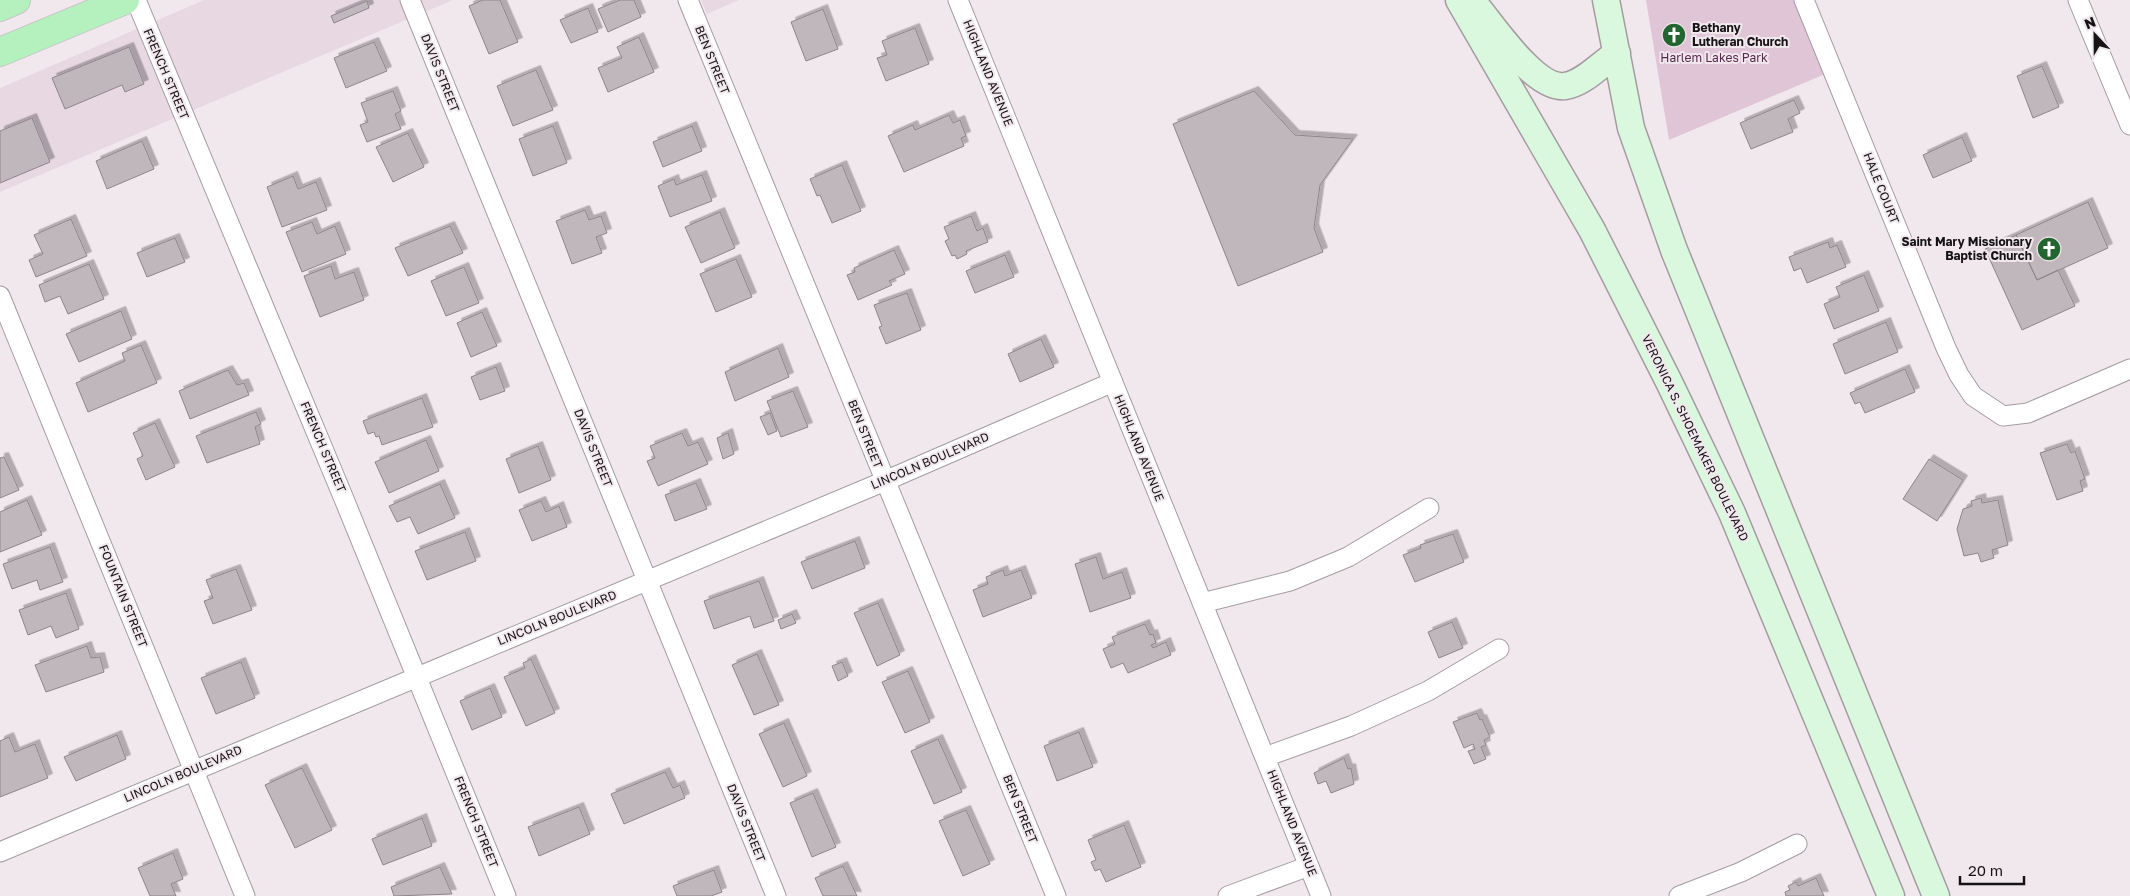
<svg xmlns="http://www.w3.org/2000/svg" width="2130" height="896" viewBox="0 0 2130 896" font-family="'Golos Text',sans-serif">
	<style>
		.built { fill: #e8d8e2 }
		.green { fill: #e0c5d7 }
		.building { fill: #c0b7bc; stroke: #8d858a; filter: url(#shadow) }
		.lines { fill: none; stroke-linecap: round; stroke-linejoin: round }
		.street-casing { stroke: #a59ca2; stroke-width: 21 }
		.secondary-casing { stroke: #a59ca2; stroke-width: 29 }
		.primary-casing { stroke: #c7c6c7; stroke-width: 30 }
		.street { stroke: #fff; stroke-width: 19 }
		.secondary { stroke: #daf8de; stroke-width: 26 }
		.primary { stroke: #b5f1be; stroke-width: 28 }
		.labels { text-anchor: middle; stroke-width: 4; stroke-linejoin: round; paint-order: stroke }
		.poi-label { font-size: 12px; font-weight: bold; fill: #161315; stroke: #f1e8ee; text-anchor: start }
		.park-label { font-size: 12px; fill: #57294b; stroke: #f1e8ee }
		.street-label { font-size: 12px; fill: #161315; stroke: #f1e8ee }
	</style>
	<defs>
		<filter id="shadow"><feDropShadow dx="4.5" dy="-4.5" stdDeviation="0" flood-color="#0004"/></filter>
	</defs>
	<rect width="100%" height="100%" fill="#f1e8ee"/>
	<!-- built -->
	<path class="built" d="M204,0H453L0,192V88Z
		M701,0H739L707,14Z"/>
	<!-- green -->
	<path class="green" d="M1646,0H1794L1825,74L1669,140Z"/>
	<!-- building -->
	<path class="building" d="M483,0H500L518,42L489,54L469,6Z
		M620,0H634L641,17L608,32L598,9Z
		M367,1L369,8L334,23L331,16Z
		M588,8L598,32L571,43L560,20Z
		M823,9L838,49L806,61L791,22Z
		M915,28L929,64L886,81L877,58L887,55L882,41Z
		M639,37L654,72L608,92L598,68L622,58L617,47Z
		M374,42L387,71L346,88L334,58Z
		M129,47L144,84L125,92L122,85L65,109L52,78Z
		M2042,66L2059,107L2033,118L2017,76Z
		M536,70L553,110L513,126L497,86Z
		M393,91L401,111L395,114L401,129L367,142L360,125L368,122L361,103Z
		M1254,91L1295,135L1353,139L1320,185L1314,228L1323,252L1238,286L1173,124Z
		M1794,100L1800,113L1788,119L1793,132L1751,149L1740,123Z
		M949,115L953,123L960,120L966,136L961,138L964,146L904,172L888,136L913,125L915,130Z
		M32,118L50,162L0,183V131Z
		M553,126L567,163L533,176L519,139Z
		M692,126L702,151L663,167L653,142Z
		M408,133L424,167L393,182L376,147Z
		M1962,137L1972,161L1933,178L1923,155Z
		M142,141L154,169L107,189L96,161Z
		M842,165L861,211L832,223L820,195L817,196L810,179Z
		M702,175L712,201L670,217L658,186L674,179L676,185Z
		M293,176L298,189L316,182L327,210L282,227L267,187Z
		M2088,202L2108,248L2037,280L2016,235Z
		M585,210L589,220L601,216L607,233L596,237L602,253L572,264L556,221Z
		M720,212L735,248L701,263L685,227Z
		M971,216L977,231L983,228L988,242L966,251L967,254L957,259L955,255L952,256L945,241L949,239L944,227Z
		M71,219L87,256L36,277L29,260L43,254L34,235Z
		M312,222L317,234L335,226L346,254L302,272L286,232Z
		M450,226L463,253L408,276L395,248Z
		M2016,235L2037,280L2058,270L2075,306L2022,330L1985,249Z
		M175,238L185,262L147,277L137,253Z
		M1828,242L1830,248L1837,245L1846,267L1807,283L1801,268L1794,271L1789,257Z
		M894,250L905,274L889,281L892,285L858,300L847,275L855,272L854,268Z
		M1005,255L1014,277L975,293L966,271Z
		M736,259L752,297L716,312L700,274Z
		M89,264L104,299L68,314L60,296L45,302L39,285Z
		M331,266L335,279L354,272L364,300L320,317L304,276Z
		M464,267L479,303L446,316L431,281Z
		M1864,275L1879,311L1834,329L1824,304L1840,297L1836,287Z
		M907,293L921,330L886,344L879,327L882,326L874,305Z
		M121,311L132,339L79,362L66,334Z
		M482,312L497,346L471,357L457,323Z
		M1886,322L1898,352L1845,374L1833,344Z
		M1041,339L1054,367L1020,382L1008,354Z
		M141,345L157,383L88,412L76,383L125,361L122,353Z
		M778,348L789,377L735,401L725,372Z
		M496,367L505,391L480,400L471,377Z
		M1905,369L1915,392L1865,413L1860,402L1855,404L1850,393Z
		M228,370L237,385L244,383L249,395L190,419L179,391Z
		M793,391L808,427L781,437L767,401Z
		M422,398L433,427L382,445L379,436L376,437L374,432L368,434L363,421Z
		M256,412L261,424L255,427L260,444L207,463L196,436Z
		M770,413L777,431L768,435L760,417Z
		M155,423L175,467L146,480L137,459L143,456L133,433Z
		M682,433L688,446L698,442L708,464L658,486L647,461L655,458L650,446Z
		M728,433L734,454L723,459L717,438Z
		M426,440L439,471L389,493L375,462Z
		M2067,444L2071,453L2075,451L2085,479L2080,481L2083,491L2057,500L2040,453Z
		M538,446L551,480L519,493L506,459Z
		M4,457L19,490L0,498V458Z
		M1929,459L1963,480L1937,521L1903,499Z
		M696,483L707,509L675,521L665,495Z
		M440,484L455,518L418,534L410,517L397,522L389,506Z
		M1981,498L1982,503L1998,500L2008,545L1992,550L1994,558L1981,562L1978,553L1964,556L1957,529L1963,509L1972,506L1971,501Z
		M27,500L42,535L0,552V512Z
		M541,501L546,512L559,506L567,527L532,541L519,510Z
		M465,532L476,561L427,580L415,551Z
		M1453,534L1464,562L1415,582L1403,555L1421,548L1420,545Z
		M855,541L865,568L812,589L801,562Z
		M50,547L63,582L40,590L37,580L12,589L3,564Z
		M1096,557L1103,579L1122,572L1131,598L1090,612L1075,564Z
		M236,569L252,610L213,624L204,601L213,598L206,580Z
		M1003,570L1005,576L1021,570L1032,598L983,617L973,590L988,584L986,577Z
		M759,581L774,621L754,628L750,616L714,629L704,601Z
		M66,593L79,629L56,638L51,626L28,635L19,610Z
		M878,603L900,655L877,666L854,613Z
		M792,614L796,623L781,629L778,620Z
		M1452,622L1463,648L1439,658L1428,632Z
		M1145,624L1150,635L1153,634L1156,643L1151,645L1153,648L1166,642L1171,655L1128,673L1123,663L1111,668L1103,649L1115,644L1112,637Z
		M87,646L91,658L100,657L104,672L46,692L35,665Z
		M757,654L779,705L754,715L732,665Z
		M531,659L555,713L526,726L504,677L525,668L523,663Z
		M241,662L255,698L216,714L201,678Z
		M842,662L848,676L838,681L832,666Z
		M908,671L930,722L905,733L882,682Z
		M490,688L502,717L472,730L460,701Z
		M1477,713L1480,720L1482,719L1490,737L1484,740L1486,745L1481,747L1486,759L1474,764L1468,751L1475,749L1473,744L1464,748L1453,722Z
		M784,723L807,776L783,787L759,734Z
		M1079,732L1093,767L1057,781L1044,746Z
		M117,735L126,759L76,781L64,757Z
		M9,737L15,752L35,744L48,778L0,797V741Z
		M938,739L962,792L934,804L911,751Z
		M1344,758L1348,769L1351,768L1354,784L1331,793L1326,781L1318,784L1314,773Z
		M302,768L332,830L295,848L265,785Z
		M665,772L673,788L680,785L685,798L624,824L611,794Z
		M813,793L836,847L812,857L790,803Z
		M579,807L590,834L539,856L528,827Z
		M966,810L990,864L963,876L939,821Z
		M422,818L432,846L383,865L372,839Z
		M1124,825L1141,867L1106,882L1100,869L1095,871L1091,862L1096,860L1088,840Z
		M173,853L183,879L171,884L176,896H150L138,868Z
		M843,866L857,896H823L815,878Z
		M440,867L452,894L394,896L391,887Z
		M714,870L722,892L711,896H677L673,886Z
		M1816,878L1824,896H1786L1785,892L1790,890L1788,886L1796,882L1798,886Z"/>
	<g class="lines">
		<!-- street casing -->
		<g class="street-casing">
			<path id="street" d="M136,0L344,499L506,896
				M410,0L776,896
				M688,0L1056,896
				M958,0L1321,896
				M1804,0L1946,348L1959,375L1973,396L2003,416L2028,413L2130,369
				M2078,0L2130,125
				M0,296L245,896
				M1202,603L1290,581L1348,557L1429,508
				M1265,757L1351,726L1428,691L1499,649
				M0,852L885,481L1113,382
				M1228,896L1309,866
				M1679,896L1741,872L1797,844"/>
		</g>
		<!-- secondary casing -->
		<g class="secondary-casing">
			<path id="secondary" d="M1459,0L1592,230L1669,382L1732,513L1891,896
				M1606,0L1631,128L1674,250L1936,896
				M1478,8C1495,29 1536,90 1565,86C1583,84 1602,63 1617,53"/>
		</g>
		<!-- primary casing -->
		<g class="primary-casing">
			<path id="primary" d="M0,7L16,0
				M0,52L125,0"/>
		</g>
		<!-- street -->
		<use href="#street" class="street"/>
		<!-- secondary -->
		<use href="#secondary" class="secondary"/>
		<!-- primary -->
		<use href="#primary" class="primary"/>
	</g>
	<!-- icons -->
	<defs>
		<g id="church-disc" transform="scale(1.25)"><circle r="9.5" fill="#226530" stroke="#f1e8ee"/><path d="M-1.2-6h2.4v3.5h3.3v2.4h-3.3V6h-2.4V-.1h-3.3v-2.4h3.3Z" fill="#fff"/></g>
	</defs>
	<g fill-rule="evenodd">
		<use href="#church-disc" x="1674" y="35"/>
		<use href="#church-disc" x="2049" y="249"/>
	</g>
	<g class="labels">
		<!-- poi labels -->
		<g class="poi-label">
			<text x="1692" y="32">Bethany<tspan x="1692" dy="14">Lutheran Church</tspan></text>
			<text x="2032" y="246" text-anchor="end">Saint Mary Missionary<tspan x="2032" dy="14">Baptist Church</tspan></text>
		</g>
		<!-- park labels -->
		<g class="park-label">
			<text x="1714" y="62">Harlem Lakes Park</text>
		</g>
		<!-- street labels -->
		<g class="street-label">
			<text transform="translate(712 60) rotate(68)" y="4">BEN STREET</text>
			<text transform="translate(440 73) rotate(68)" y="4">DAVIS STREET</text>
			<text transform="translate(988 73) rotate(68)" y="4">HIGHLAND AVENUE</text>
			<text transform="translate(166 74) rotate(67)" y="4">FRENCH STREET</text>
			<text transform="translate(1881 188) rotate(68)" y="4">HALE COURT</text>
			<text transform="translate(865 434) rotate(68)" y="4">BEN STREET</text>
			<text transform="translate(1695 438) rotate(64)" y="4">VERONICA S. SHOEMAKER BOULEVARD</text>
			<text transform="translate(323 447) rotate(67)" y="4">FRENCH STREET</text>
			<text transform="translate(593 448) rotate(68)" y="4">DAVIS STREET</text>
			<text transform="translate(1139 448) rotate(68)" y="4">HIGHLAND AVENUE</text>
			<text transform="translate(930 461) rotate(-23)" y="4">LINCOLN BOULEVARD</text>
			<text transform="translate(123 596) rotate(68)" y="4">FOUNTAIN STREET</text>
			<text transform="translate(557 618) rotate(-22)" y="4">LINCOLN BOULEVARD</text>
			<text transform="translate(183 774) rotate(-23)" y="4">LINCOLN BOULEVARD</text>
			<text transform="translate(1020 809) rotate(68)" y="4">BEN STREET</text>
			<text transform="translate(476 822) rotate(68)" y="4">FRENCH STREET</text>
			<text transform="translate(746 823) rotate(68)" y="4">DAVIS STREET</text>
			<text transform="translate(1292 823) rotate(68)" y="4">HIGHLAND AVENUE</text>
		</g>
	</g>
	<!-- north arrow -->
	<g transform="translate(2095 35) rotate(338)" stroke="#f1e8ee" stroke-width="4" paint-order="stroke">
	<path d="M0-4L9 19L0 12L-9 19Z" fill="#161315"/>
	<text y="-8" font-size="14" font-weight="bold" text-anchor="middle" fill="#161315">N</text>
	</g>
	<!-- scale -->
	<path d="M1960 876v8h64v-8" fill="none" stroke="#161315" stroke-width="2.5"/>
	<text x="1968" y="876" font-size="15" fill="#161315" stroke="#f1e8ee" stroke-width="4" paint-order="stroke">20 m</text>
</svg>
